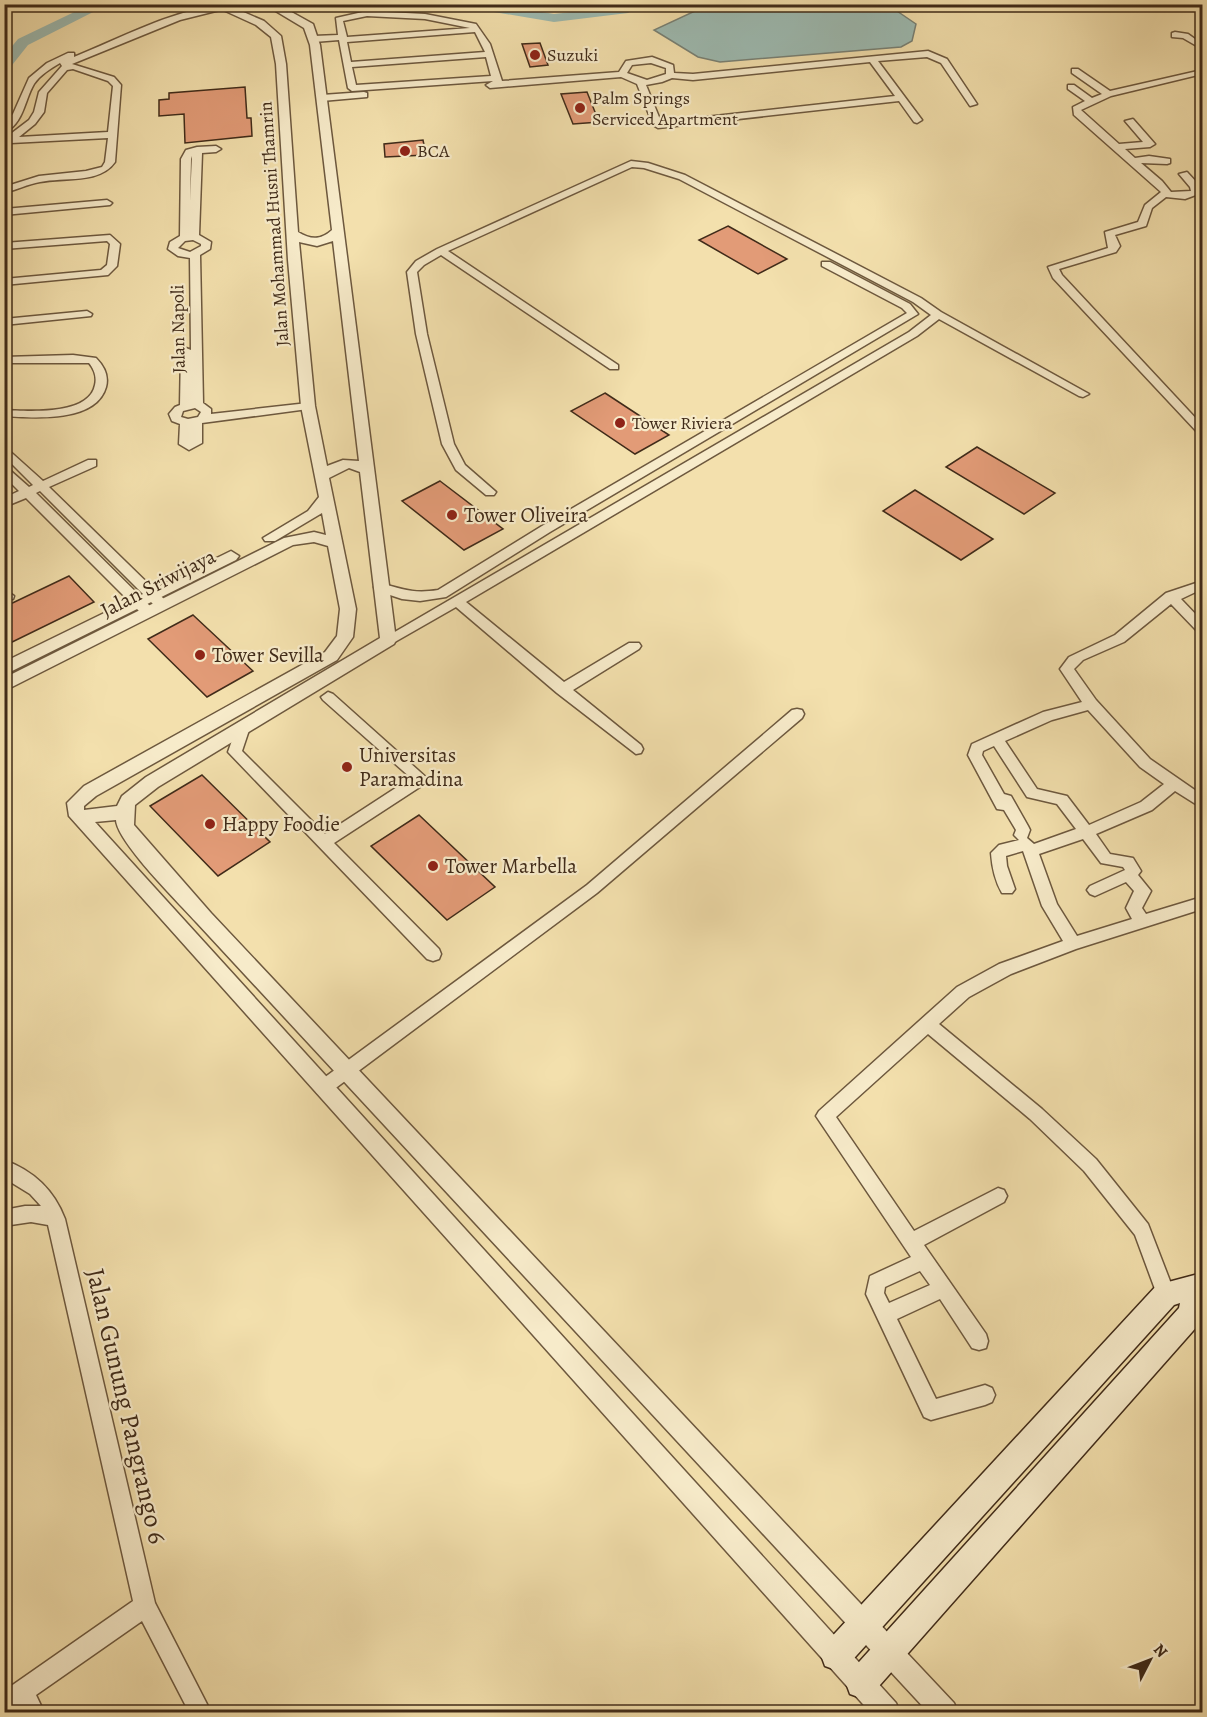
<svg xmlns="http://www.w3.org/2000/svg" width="1207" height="1717" viewBox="0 0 1207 1717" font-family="Alegreya,serif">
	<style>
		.water { fill: #9dbbb2; stroke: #788175; stroke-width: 1.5 }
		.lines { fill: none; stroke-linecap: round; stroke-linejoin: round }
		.river { fill: #9dbbb2; fill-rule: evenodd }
		.building { fill: #e29b77; stroke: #402b19; stroke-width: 1.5 }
		.minor-casing { stroke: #6d583e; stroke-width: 3 }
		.tertiary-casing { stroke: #6d583e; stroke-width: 3 }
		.secondary-casing { stroke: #402b19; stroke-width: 3 }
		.minor { fill: #f7ebca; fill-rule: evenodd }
		.tertiary { fill: #f7ebca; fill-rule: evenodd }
		.secondary { fill: #f7ebca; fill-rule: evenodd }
		.poi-dot { fill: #8f2418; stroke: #f7ebca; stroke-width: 2 }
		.labels { text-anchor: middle; stroke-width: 4.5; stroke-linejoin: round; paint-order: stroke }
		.far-poi-label { font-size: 18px; fill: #402b19; stroke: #f7ebca; text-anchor: start }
		.far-street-label { font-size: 18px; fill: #402b19; stroke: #f7ebca }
		.poi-label { font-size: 21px; fill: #402b19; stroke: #f7ebca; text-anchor: start }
		.street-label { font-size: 21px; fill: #402b19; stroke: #f7ebca }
		.near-street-label { font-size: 26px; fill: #402b19; stroke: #f7ebca }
	</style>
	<rect width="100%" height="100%" fill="#f3e0ad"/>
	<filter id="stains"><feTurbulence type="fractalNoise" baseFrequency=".00333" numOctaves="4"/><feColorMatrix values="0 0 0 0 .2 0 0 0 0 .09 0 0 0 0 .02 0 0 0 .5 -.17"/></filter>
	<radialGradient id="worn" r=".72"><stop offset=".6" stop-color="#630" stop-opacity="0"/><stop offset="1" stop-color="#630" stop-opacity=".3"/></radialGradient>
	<!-- water -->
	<path class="water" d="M710,4L888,5L916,24L912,41L901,47L720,62L698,57L654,30Z"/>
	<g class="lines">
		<!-- river -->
		<path class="river" d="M91,4H109L28,45L9,69L4,70V56L18,39Z
			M464,4H497L554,14L641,4L628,13L554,22L470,8Z"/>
	</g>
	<!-- building -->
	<path class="building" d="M540,43L548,65L530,67L522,44Z
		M245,87L247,118H251L252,136L185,143L184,114L159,116V100L169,99V93Z
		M587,92L599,122L573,124L561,94Z
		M423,140L426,155L385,157L384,144Z
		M728,226L787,259L758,274L699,240Z
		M605,393L669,435L635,454L571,411Z
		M977,447L1055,493L1024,514L946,467Z
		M440,481L503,529L464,550L402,501Z
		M915,490L993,539L961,560L883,511Z
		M69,576L94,602L4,646V607Z
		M193,615L253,671L207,697L148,639Z
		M202,775L270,842L218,876L150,806Z
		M419,815L495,887L447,920L371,846Z"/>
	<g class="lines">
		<!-- minor casing -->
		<g class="minor-casing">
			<path id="minor" d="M221,5L225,7L224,9L180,20L72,64L114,77L121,85L115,162C100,184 64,177 40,182C28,184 16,190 4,193V187L39,176L86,171L102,167L105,162L108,138L11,143L4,147V139L29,120L34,112L39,92L62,66L60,63C50,69 40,75 34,84C24,101 24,123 4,133V125L13,114L29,78L47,63L68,53H74V57C121,38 170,11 221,5ZM73,69L108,81L113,86L108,132L19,137L35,124L44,112L47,93L67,70Z
				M367,11L425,14L476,24L490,44L502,81L619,72L626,61L652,57L673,65L674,73L693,74L928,51L947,59L977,104L970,106L941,63L927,57L878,61L922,120L917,123L914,122L899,101L658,128L653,125L637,84L621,77L490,88L486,85L493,81L352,91L348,88L339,40L314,42L310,39L314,36L338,35L336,18ZM367,16L425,19L470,28L347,37L343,21ZM475,32L485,52L351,62L347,42ZM486,57L491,76L356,85L352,67ZM870,62L895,96L661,122L646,85L662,82L672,78L693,80ZM651,63L666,68V74L647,80L627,73L632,65Z
				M1175,32L1188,34L1202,44V49L1183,38L1172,37V33Z
				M1072,69H1078L1110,91L1202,70V74L1111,96L1081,110L1119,144L1143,142L1125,121L1133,119L1155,144L1150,147L1125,149L1135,158L1149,156L1170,159V163L1167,164L1141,163L1162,181L1171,192L1191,191L1190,187L1179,174L1187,172L1200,186L1201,193L1185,199L1166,197L1152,208L1146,226L1115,235L1120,246L1116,252L1059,269L1062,275L1202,425V434L1198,433L1053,278L1048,267L1108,248L1105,232L1138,222L1145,205L1161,192L1074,115L1073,107L1085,101L1068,89V85H1074L1092,98L1102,94L1072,73Z
				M364,92L367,93V97L322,101L318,98L322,95Z
				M197,147L216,146L221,149L216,152L202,153L199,235L211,242L210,249L200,255L203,403L211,409V414L308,403L314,406L308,409L202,423V443L189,450L179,444L180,424L172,421L169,414L175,407L180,405L181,351L186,348L191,350L190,258L178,256L168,249L170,242L180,236L181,159L186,150ZM192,156L190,201L191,159ZM193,240L201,244V246L190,252L178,248L185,241ZM195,408L201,412L198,417L188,419L181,417L183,411Z
				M631,161L648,163L685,175L921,298L941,312L1089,394L1083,397L1079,396L939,319L917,336L466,602L564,682L629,643H639L641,646L639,649L573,690L641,745L643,749L641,753L636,754L557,693L456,607L393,643H383L381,640L909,332L931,315L913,302L679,179L644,168L632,167L448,251L618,365V369H610L441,255L424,265L417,272L427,334L454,444L465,465L496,492L494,495H486L456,470L442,444L416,334L407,272L416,261L437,249Z
				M107,200L112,203L110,205L4,215V209Z
				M110,235L120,244L117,266L108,275L4,285V279L101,270L107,265L110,244L107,241L4,249V243Z
				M822,262H830L910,304L918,314L550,532L446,597L420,601L402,599L375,590L374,587L380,583C403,589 413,594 438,590L542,526L907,313L902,308L822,266Z
				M87,311L92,314L91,316L4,325V319Z
				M73,355L96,358C104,366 109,376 106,387C96,423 33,418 4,416V410C28,411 89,416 95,385C97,377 94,369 89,363H4V357Z
				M4,446L43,481L88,460H96V466L49,487L166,601L167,604L166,607H156L40,491L36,493L152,608L154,611L152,614H142L26,498L4,507V498L19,491L4,476V465L29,487L33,485L4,456Z
				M1202,581V589L1181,599L1202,621V632L1197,631L1171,604L1124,642L1083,660L1074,669L1096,700L1150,759L1202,795V808L1175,791L1152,810L1096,834L1110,854L1133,858L1141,871L1138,875L1151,891L1142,908L1146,914L1202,897V909L1076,949L1011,974L969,997L939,1024L1042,1109L1096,1159L1148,1224L1175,1294L1173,1300L1166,1303L1159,1300L1135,1235L1084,1171L1030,1119L928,1034L836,1117L914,1231L998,1188L1004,1190L1007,1196L1004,1202L924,1245L986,1334L988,1341L986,1348L979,1350L972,1348L940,1299L897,1319L936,1399L985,1385L992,1388L995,1395L992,1402L985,1405L931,1420L924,1417L866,1294L870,1276L911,1257L816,1116L819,1111L957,987L999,964L1063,941L1042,906L1023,851L1006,856L1007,866L1015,889L1012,893H1002C995,881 992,867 991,853L999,845L1019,840L1014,835L1016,830L1004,810L997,809L968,755L972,744L1043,712L1082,702L1060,669L1069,657L1115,635L1166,593ZM1088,710L1140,767L1164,784L1141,802L1089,825L1067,796L1037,789L1005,741L1052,720ZM994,746L1027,797L1057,804L1076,829L1034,844L1027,838L1030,830L1028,826L1011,796L1004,794L982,755L983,751ZM1083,839L1101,863L1123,867L1125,870L1090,886L1087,890L1090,894L1095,896L1126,882L1134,891L1126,908L1132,919L1077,936L1057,904L1039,854ZM920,1271L930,1285L889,1303L884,1293L885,1287Z
				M4,589L14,596L13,599H4Z
				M328,692L333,694L428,779L426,783L334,843L439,949L441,954L439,959L433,961L427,959L228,752L238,723H248L250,727L242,751L325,834L411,778L323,700L321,697Z
				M797,709L802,710L804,714L802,718L597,893L329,1093L323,1095L317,1093L315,1088L317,1083L587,885L792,710Z
				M4,1160C34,1171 54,1190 65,1219L155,1603L211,1712H189L142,1621L36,1695L44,1712H22L19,1707L10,1712H4V1691L133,1601L48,1225L31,1222L4,1226V1210L25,1206H41L30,1194L4,1178Z"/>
		</g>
		<!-- tertiary casing -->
		<g class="tertiary-casing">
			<path id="tertiary" d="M210,4H225L264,21L281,36L286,64L298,232C311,240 321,240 332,230L310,45L304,28L264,4H277L313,24L320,45L396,640L394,644L158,787L135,805L134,825L211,913L954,1703L958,1712H928L197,923C180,904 117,842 116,820L95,822L896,1703L900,1712H870L69,816L67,803L84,786L325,652L337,636L340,609L328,546L314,542L293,545L4,691V678L284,538L314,532L326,535L322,513L275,541H265L263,538L308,511L319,497L301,406L288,260L276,64L271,37L256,25ZM333,241L359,461L343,460L327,466L315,406L299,242L317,246ZM349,468L360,472L380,638L146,777L122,796L117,806L84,810V806L96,796L337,660L353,637L356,609L329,478Z
				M231,551L239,556L236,560L4,675V662Z"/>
		</g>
		<!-- secondary casing -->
		<g class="secondary-casing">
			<path id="secondary" d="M1202,1273L1200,1323L872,1694L861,1698L850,1694L846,1683L850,1672L1179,1308L1180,1303L1174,1305L847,1666L836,1670L825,1666L821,1655L825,1644L1157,1285Z"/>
		</g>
		<!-- minor -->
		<use href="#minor" class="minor"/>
		<!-- tertiary -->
		<use href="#tertiary" class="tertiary"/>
		<!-- secondary -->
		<use href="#secondary" class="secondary"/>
	</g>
	<!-- markers -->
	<g class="poi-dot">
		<circle cx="535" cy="55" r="6"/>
		<circle cx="580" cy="108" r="6"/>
		<circle cx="405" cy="151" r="6"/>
		<circle cx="620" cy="423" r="6"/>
		<circle cx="452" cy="515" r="6"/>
		<circle cx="200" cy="655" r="6"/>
		<circle cx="347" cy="767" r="6"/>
		<circle cx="210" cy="824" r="6"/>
		<circle cx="433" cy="866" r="6"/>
	</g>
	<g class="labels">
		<!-- far-poi labels -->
		<g class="far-poi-label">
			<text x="547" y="61">Suzuki</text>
			<text x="592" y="104">Palm Springs<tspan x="592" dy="21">Serviced Apartment</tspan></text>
			<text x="417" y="157">BCA</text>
			<text x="632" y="429">Tower Riviera</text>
		</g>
		<!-- far-street labels -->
		<g class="far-street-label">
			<text transform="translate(274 224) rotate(-94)" y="6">Jalan Mohammad Husni Thamrin</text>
			<text transform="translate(178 329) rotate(-91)" y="6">Jalan Napoli</text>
		</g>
		<!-- poi labels -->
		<g class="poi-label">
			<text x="464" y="522">Tower Oliveira</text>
			<text x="212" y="662">Tower Sevilla</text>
			<text x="359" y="762">Universitas<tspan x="359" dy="24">Paramadina</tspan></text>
			<text x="222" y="831">Happy Foodie</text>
			<text x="445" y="873">Tower Marbella</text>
		</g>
		<!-- street labels -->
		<g class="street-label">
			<text transform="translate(158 583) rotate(-27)" y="7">Jalan Sriwijaya</text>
		</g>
		<!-- near-street labels -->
		<g class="near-street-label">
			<text transform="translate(127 1406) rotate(77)" y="9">Jalan Gunung Pangrango 6</text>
		</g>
	</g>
	<!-- margin -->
	<rect width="1207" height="1717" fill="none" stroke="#f3e0ad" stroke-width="24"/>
	<rect x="6" y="6" width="1195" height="1705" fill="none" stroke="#402b19" stroke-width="3"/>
	<rect x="12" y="12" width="1183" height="1693" fill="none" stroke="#402b19" stroke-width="1.5"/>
	<!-- north arrow -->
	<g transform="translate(1150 1660) rotate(48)" stroke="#f7ebca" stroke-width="4.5" paint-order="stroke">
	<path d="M0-4.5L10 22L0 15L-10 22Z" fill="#402b19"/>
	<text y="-9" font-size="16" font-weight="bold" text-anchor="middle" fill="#402b19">N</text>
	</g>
	<rect width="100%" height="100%" filter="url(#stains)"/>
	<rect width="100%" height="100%" fill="url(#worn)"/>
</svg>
